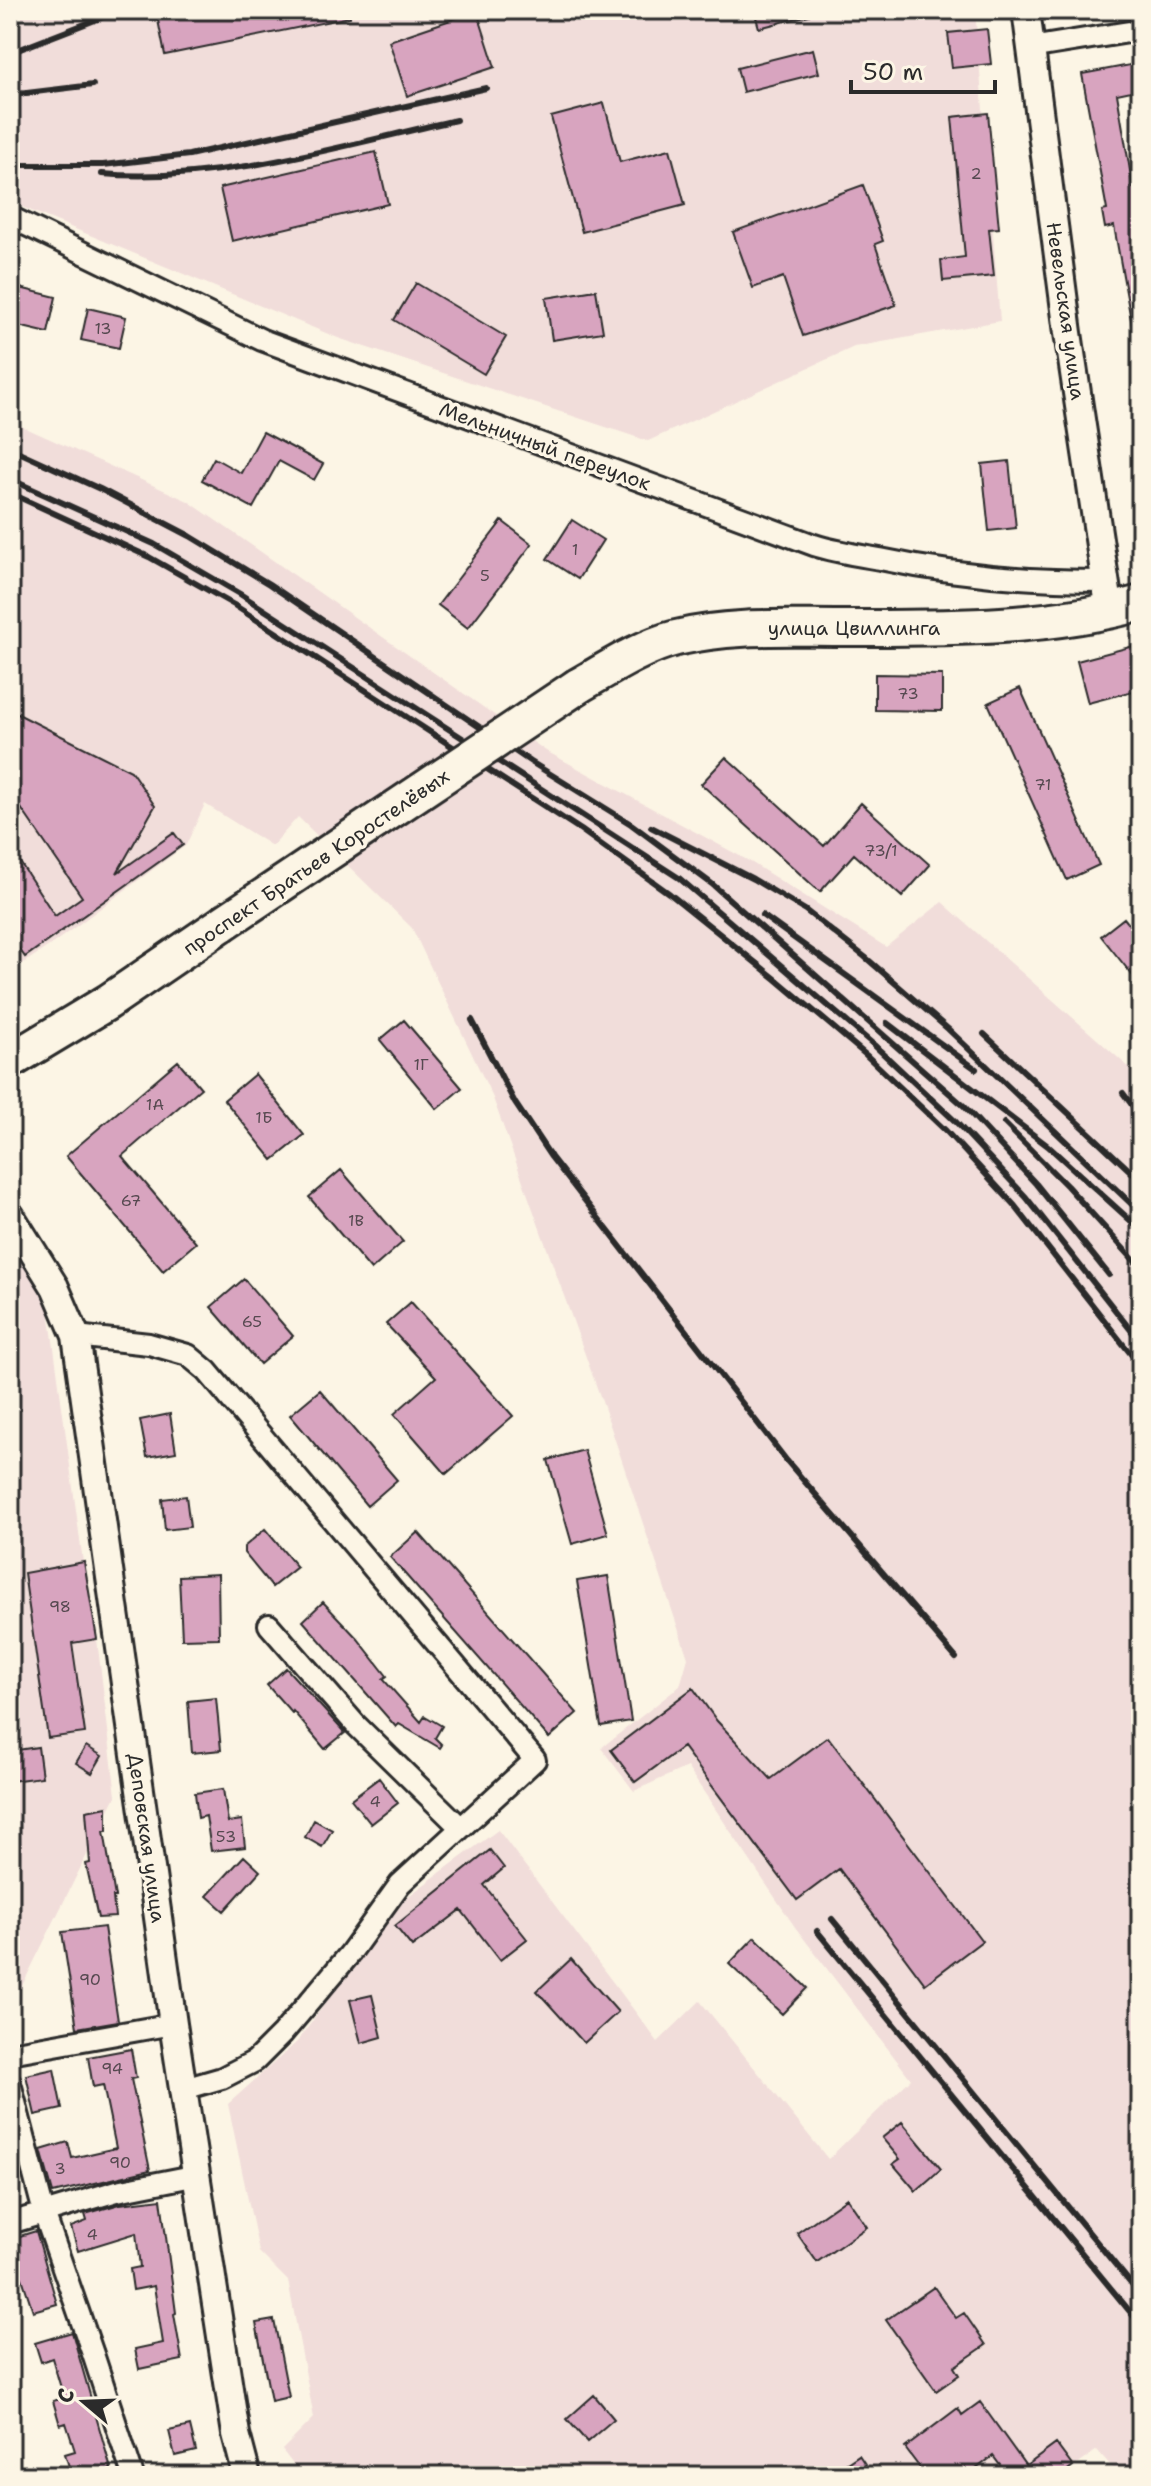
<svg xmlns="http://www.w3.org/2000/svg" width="1151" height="2486" viewBox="0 0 1151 2486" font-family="'Shantell Sans',sans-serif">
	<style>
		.built { fill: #f1ddda }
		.building { fill: #d8a4bf; stroke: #2b2b2b; stroke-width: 2 }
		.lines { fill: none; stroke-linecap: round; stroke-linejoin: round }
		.minor-casing { stroke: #2b2b2b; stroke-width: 26 }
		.tertiary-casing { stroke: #2b2b2b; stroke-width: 32 }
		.primary-casing { stroke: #2b2b2b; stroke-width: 40 }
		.minor { stroke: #fcf5e5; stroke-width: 20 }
		.tertiary { stroke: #fcf5e5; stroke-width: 26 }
		.primary { stroke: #fcf5e5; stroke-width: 34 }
		.rail { stroke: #2b2b2b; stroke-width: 6 }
		.primary-bridge-casing { stroke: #2b2b2b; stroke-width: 40; stroke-linecap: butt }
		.primary-bridge { stroke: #fcf5e5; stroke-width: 34 }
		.labels { text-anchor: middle; stroke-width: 7; stroke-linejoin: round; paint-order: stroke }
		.number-label { font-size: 16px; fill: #564950 }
		.street-label { font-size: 20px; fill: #2b2b2b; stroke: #fcf5e5 }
	</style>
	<rect width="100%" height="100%" fill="#fcf5e5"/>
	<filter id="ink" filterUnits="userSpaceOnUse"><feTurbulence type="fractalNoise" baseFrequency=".0125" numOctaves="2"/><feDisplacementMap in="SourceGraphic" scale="16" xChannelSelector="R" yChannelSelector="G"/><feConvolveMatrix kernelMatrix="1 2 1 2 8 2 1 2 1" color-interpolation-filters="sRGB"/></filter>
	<g filter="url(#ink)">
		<!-- built -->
		<path class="built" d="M10,10H975L1000,321L854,347L648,441L338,338L10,202Z
			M10,421L188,501L546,751L749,861L886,947L942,902L1141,1078V2476H1120L1097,2450L1061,2476H302L282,2450L314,2418L288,2281L259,2252L228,2104L298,2041L395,1906L498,1830L658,2042L700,2001L828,2159L911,2079L795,1927L687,1767L634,1791L601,1748L680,1686L688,1658L605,1410L493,1098L412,928L298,817L272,846L205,804L186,845L52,944L10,972Z
			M10,1250L47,1296L83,1562L97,1639L116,1796L20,1990L10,2001Z"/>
		<!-- building -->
		<path class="building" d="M156,10H349L350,17L165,55Z
			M754,10H808L809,15L759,28Z
			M477,11L495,67L407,96L389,41Z
			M987,29L991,64L952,68L948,33Z
			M813,49L819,73L743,92L737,68Z
			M1141,63V89L1117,94L1133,188L1141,186V331H1133L1114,226L1105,228L1102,211L1107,210L1082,74Z
			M604,103L620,162L670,149L685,205L582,232L551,117Z
			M988,113L999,228L989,229L994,276L943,281L941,260L965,257L952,117Z
			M376,152L388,204L232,241L220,188Z
			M863,185L883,241L875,244L896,305L803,336L783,277L753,288L733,232Z
			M416,283L506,337L484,374L394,320Z
			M16,287L56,297L48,333L10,324Z
			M596,290L603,332L552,340L546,298Z
			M88,308L126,317L119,348L81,340Z
			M263,432L323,464L314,480L279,461L253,508L202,480L214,458L241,473Z
			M1009,461L1016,528L989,531L982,464Z
			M572,520L603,540L578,579L547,559Z
			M502,521L532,544L468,628L438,605Z
			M1141,644V689L1088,703L1077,661Z
			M875,674L942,675V711L875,710Z
			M1020,688L1099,865L1067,880L988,703Z
			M10,710L131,771L155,806L117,873L174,833L183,845L25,957L10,936V847L55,916L82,897L10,792Z
			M726,757L824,846L861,803L930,865L902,897L854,854L820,892L701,784Z
			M1124,918L1141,939V986L1101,936Z
			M404,1020L462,1088L437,1109L380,1040Z
			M178,1061L201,1088L122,1156L196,1243L163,1271L66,1156Z
			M255,1074L304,1135L273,1160L224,1100Z
			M341,1170L403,1242L371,1270L309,1197Z
			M244,1279L293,1336L260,1364L211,1307Z
			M411,1302L513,1416L446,1474L394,1414L436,1377L386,1324Z
			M320,1390L397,1480L367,1506L290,1415Z
			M170,1414L176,1452L147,1457L140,1420Z
			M584,1450L608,1534L572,1544L548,1460Z
			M186,1496L190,1527L165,1530L162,1499Z
			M265,1529L297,1567L272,1587L244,1553V1547Z
			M418,1532L577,1713L549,1738L390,1557Z
			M84,1562L97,1639L72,1643L85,1733L48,1738L24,1573Z
			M218,1574L219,1638L182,1639L179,1576Z
			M608,1576L631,1721L601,1726L577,1581Z
			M323,1602L358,1639L387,1676L383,1679L421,1722L425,1716L442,1726L435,1738L442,1745L440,1748L399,1724L396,1727L303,1621Z
			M286,1668L345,1733L325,1749L293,1711L292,1713L267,1685Z
			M693,1688L717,1721L771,1779L828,1737L982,1941L925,1984L839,1869L797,1900L683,1747L635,1782L611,1750Z
			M216,1698L221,1750L192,1753L188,1701Z
			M86,1746L102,1756L92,1773L76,1763Z
			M38,1747L42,1777L10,1781V1751Z
			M379,1778L398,1803L371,1824L351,1799Z
			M223,1789L228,1822L242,1820L245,1847L211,1851L206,1816L198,1818L195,1793Z
			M107,1807V1831H104L115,1897H113L115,1917L98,1918L86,1864L90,1863L86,1811Z
			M314,1820L332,1830L322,1847L305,1837Z
			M490,1850L504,1868L484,1885L527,1939L500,1960L461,1910L412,1947L395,1926Z
			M244,1856L260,1871L224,1911L207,1896Z
			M104,1927L118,2021L77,2028L62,1932Z
			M755,1937L807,1988L782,2014L729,1964Z
			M571,1959L618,2012L584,2043L537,1991Z
			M372,1995L382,2037L361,2043L350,2000Z
			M131,2049L136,2078L131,2079L150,2170L53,2193L41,2150L68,2142L72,2158L116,2148L103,2085L93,2087L88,2057Z
			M54,2069L62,2109L35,2115L26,2075Z
			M902,2122L941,2169L916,2191L893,2164L900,2159L882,2138Z
			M847,2198L867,2227L817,2262L797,2233Z
			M161,2199L176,2313L174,2314L182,2360L139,2369L135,2349L163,2343L154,2286L133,2290L130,2269L140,2267L136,2233L78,2251L71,2227L87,2221L85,2214L120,2204Z
			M36,2231L57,2304L33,2311L22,2278L16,2280L10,2260V2239Z
			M934,2287L956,2318L964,2313L986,2345L954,2367L959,2375L936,2391L886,2320Z
			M274,2320L289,2397L271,2401L256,2323Z
			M72,2332L111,2469L86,2476H72L65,2454L75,2451L66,2423L60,2425L53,2401L64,2398L52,2358L41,2362L35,2343Z
			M594,2395L614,2419L587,2442L567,2419Z
			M980,2402L1026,2466L1056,2444L1073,2467L1061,2476H1008L993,2456L967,2476H926L905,2448L958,2408L962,2415Z
			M190,2426L196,2451L175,2456L169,2431Z
			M859,2455L873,2476H828Z"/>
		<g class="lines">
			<!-- minor casing -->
			<g class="minor-casing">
				<path id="minor" d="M1030,48L1141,30
					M10,217L262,340L814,545C836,552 857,555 880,559C954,575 1029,581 1105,581
					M76,1336L149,1344L188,1355L207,1371L535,1760L400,1884L349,1955L282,2034L255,2061L222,2078L184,2089
					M269,1625L356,1725L459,1826
					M10,2053L173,2024
					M10,2083L44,2213L93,2354L133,2476
					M10,2223L117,2191L198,2175"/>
			</g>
			<!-- tertiary casing -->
			<g class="tertiary-casing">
				<path id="tertiary" d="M1026,10L1068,333L1110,612
					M10,1215L55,1287L76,1336L173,2024L236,2434L247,2476"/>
			</g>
			<!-- primary casing -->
			<g class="primary-casing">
				<path id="primary" d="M578,686C608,669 641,647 676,638C729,625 785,628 839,628C940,628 1043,630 1141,603
					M10,1061L108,1002L222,924"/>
			</g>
			<!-- minor -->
			<use href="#minor" class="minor"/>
			<!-- tertiary -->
			<use href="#tertiary" class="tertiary"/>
			<!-- primary -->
			<use href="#primary" class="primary"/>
			<!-- rail -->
			<path class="rail" d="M10,53L121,10
				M10,95L93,85
				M10,165H103L189,155L486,88
				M102,174C217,184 344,145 456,120
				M10,448L100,489L190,536L269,584L531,762L631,824L712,884L964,1106L1036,1184L1109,1275
				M10,479L154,544L240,594L679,878L874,1045L956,1122L1026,1197L1141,1343
				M10,493L149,557L234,605L581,830L670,894L776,979L866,1055L946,1131L1015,1206L1141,1367
				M651,827L753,879L805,910L865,957L948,1029L1141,1213
				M762,915L976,1069
				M472,1020L515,1103L551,1157L787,1461L956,1658
				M887,1023L1048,1146L1141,1230
				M984,1034L1141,1181
				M1123,1093L1141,1117
				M1004,1123L1067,1186L1141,1268
				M1135,1306L1141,1316
				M832,1919L1141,2296
				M817,1931L1141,2325"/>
			<!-- primary-bridge casing -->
			<g class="primary-bridge-casing">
				<path id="primary-bridge" d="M222,924L578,686"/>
			</g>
			<!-- primary-bridge -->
			<use href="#primary-bridge" class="primary-bridge"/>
		</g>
	</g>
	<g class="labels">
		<!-- number labels -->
		<g class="number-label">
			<text x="976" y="179">2</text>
			<text x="103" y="334">13</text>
			<text x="575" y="555">1</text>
			<text x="485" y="581">5</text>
			<text x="908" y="699">73</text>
			<text x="1043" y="790">71</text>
			<text x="881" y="856">73/1</text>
			<text x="421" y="1070">1Г</text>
			<text x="155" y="1110">1А</text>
			<text x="264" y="1123">1Б</text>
			<text x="131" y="1206">67</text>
			<text x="356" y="1226">1В</text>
			<text x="252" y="1327">65</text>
			<text x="60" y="1612">98</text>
			<text x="375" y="1807">4</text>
			<text x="226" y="1842">53</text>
			<text x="90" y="1985">90</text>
			<text x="112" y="2074">94</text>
			<text x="120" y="2168">90</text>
			<text x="60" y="2174">3</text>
			<text x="92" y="2240">4</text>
		</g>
		<!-- street labels -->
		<g class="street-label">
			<text transform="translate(1066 311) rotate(82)" y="7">Невельская улица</text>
			<text transform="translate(545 446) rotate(20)" y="7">Мельничный переулок</text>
			<text x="854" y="635">улица Цвиллинга</text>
			<text transform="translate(316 862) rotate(-34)" y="7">проспект Братьев Коростелёвых</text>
			<text transform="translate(147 1838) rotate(82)" y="7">Деповская улица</text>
		</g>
	</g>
	<!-- margin -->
	<rect width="1151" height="2486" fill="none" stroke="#fcf5e5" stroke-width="40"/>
	<rect x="20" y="20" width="1111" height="2446" fill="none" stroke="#2b2b2b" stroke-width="3" filter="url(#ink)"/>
	<!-- north arrow -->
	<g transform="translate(84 2402) rotate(289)" stroke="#fcf5e5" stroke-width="6" paint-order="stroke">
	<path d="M0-6L14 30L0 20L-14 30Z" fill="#2b2b2b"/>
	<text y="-12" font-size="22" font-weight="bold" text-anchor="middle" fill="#2b2b2b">С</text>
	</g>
	<!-- scale -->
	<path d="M851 80v12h144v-12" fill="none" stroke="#2b2b2b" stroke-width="4"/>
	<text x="863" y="80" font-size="24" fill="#2b2b2b" stroke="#fcf5e5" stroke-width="6" paint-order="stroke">50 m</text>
</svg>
